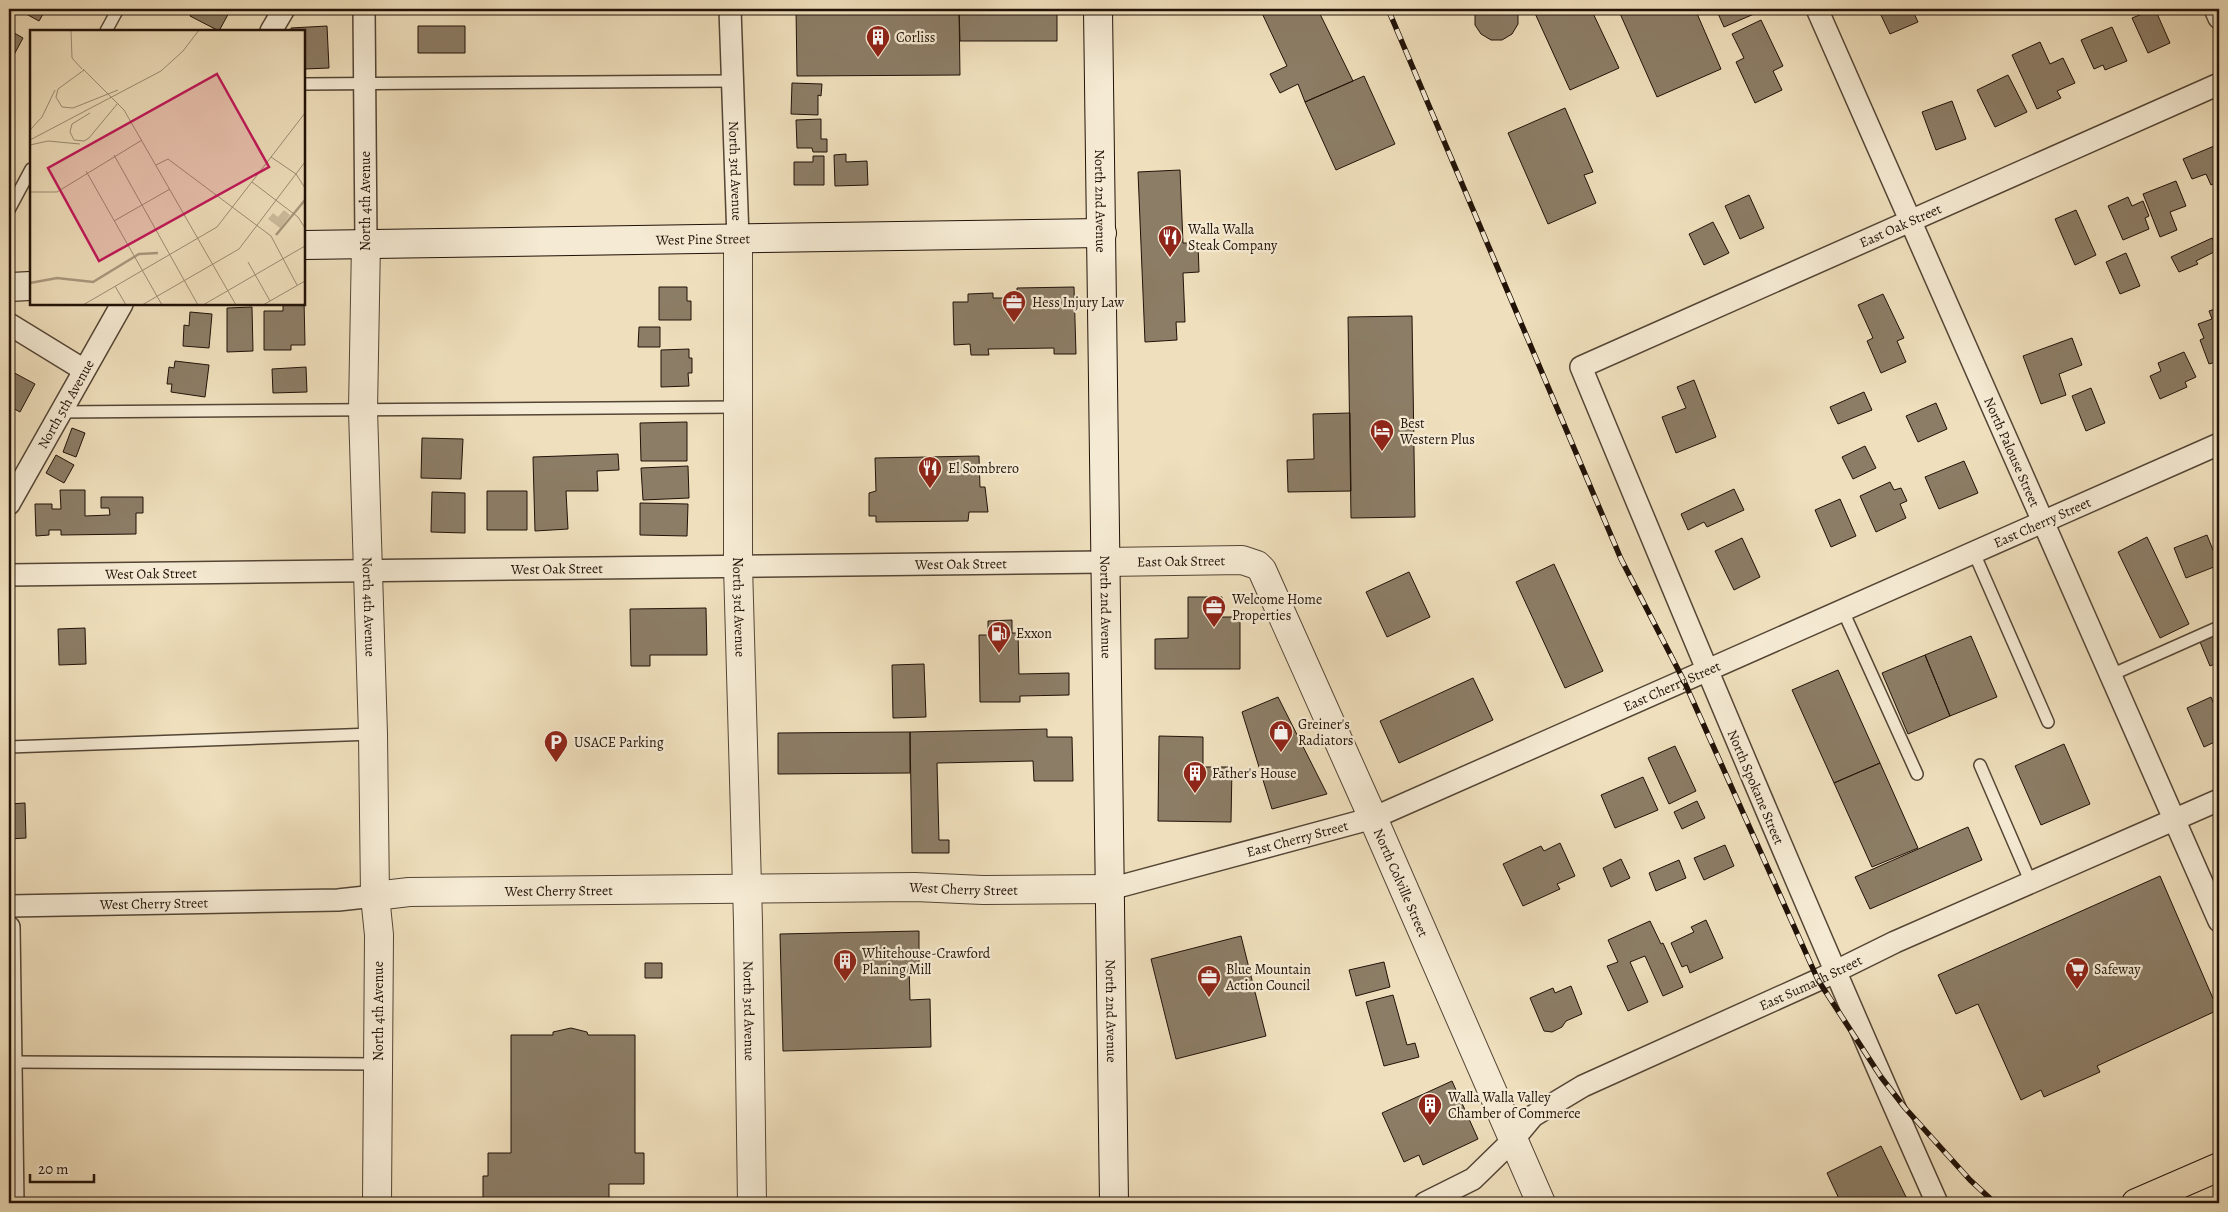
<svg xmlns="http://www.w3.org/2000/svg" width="2228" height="1212" viewBox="0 0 2228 1212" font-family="Alegreya,serif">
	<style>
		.building { fill: #8c7d66; stroke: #211208 }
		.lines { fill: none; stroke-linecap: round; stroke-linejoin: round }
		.service-casing { stroke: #544535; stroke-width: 14 }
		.minor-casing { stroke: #544535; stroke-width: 24 }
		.tertiary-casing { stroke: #544535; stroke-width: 30 }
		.secondary-casing { stroke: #211208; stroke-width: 30 }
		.primary-casing { stroke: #211208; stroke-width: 30 }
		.service { stroke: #f5ead3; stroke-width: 11 }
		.minor { stroke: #f5ead3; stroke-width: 21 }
		.tertiary { stroke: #f5ead3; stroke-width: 28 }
		.secondary { stroke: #f5ead3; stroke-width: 28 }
		.primary { stroke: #efdfbc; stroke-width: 28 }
		.rail-casing { stroke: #211208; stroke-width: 5.5 }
		.rail { stroke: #f5ead3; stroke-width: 4; stroke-dasharray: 11; stroke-linecap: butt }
		.labels { text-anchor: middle; stroke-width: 4.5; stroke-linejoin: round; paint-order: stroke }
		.poi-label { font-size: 14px; fill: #211208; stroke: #f5ead3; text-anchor: start }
		.street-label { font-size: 14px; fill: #211208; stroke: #f5ead3 }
		.inset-river { fill: none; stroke: #a9997f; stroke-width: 2.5 }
		.inset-road { fill: none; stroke: #9d8d74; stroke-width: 1 }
		.view { fill: #c2185b; fill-opacity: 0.15; stroke: #c2185b; stroke-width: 2.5 }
		.inset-edge { fill: none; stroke: #211208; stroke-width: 2.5 }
	</style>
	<rect width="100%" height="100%" fill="#efdfbc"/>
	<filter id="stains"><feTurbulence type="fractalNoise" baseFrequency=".004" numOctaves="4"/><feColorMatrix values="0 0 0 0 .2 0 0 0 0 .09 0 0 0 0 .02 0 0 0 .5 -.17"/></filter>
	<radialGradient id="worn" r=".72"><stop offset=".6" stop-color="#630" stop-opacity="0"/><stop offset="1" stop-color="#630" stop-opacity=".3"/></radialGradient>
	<!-- building -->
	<path class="building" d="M17,9H46L39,21Z
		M194,9H231L219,31L190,16Z
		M796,9H959L960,75L797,76Z
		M959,9H1057V41H960Z
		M1260,9H1327L1319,12L1353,81L1305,102L1298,84L1280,93L1270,74L1287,66Z
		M1478,9H1515L1518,13V24L1512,34L1502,40H1491L1481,34L1475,25V13Z
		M1533,9H1591L1619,68L1570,90Z
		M1618,9H1695L1721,69L1657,97Z
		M1716,9H1752L1754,14L1724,27Z
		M1878,9H1912L1918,22L1890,34Z
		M2155,9L2170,43L2148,53L2132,18Z
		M1761,20L1783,66L1773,71L1782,90L1755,103L1736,62L1744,58L1732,34Z
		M327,26L329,68L304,69V31H291V28Z
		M418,26H465V53H418Z
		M2112,27L2127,61L2105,70L2103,65L2094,69L2081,40Z
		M9,30L23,38L9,64Z
		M2040,42L2050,64L2063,58L2075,83L2057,91L2061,98L2037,109L2012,55Z
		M2008,75L2027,112L1995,127L1977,90Z
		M1364,76L1395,144L1336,170L1305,102Z
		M792,83L822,84L821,96L818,95V115L791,114Z
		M1952,101L1966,139L1936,150L1922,112Z
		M1565,108L1593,172L1584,175L1596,203L1548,224L1508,133Z
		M821,119V139H827V152H813L812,148H797L796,120Z
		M2219,144V181L2211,185L2206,174L2192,179L2183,159Z
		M846,154V162L867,161L868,185L835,186L834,155Z
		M813,156H824V185H794V162H813Z
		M1180,170L1183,243H1198L1199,272L1183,273L1185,322H1176L1177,340L1145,342L1138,172Z
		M2176,181L2186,206L2170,212L2177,230L2160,237L2143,194Z
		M1749,195L1764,228L1740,239L1725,206Z
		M2128,197L2132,206L2143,201L2149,216L2145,218L2149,229L2123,240L2108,206Z
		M2076,210L2096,255L2075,265L2055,219Z
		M1713,222L1729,253L1704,265L1689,234Z
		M2212,238L2218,250L2196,261L2198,264L2179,272L2171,257Z
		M2126,253L2140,286L2120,294L2106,262Z
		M659,287H687V301H691V320H659Z
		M1074,287L1076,354H1054V348L988,349L989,355H971L970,344L954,345L953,302H968V294L993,293V298H1017V288Z
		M1883,294L1904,338L1897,341L1906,362L1881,373L1867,341L1873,338L1858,305Z
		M304,299L305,345H291V350H264V311H283V304H304Z
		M252,307L253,351L227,352V308Z
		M2218,308L2219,361L2209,364L2200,340L2204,338L2198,324L2212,319L2209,311Z
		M190,312L212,314L209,348L183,346L184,325L189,326Z
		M1412,316L1415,517L1351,518L1348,317Z
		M639,327H660V347H638Z
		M2072,338L2082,365L2059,374L2066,395L2041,404L2023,356Z
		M689,349V358H692V373H688L689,386L661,387V350Z
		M2184,352L2196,377L2185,382L2187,387L2160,399L2150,376L2161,371L2158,363Z
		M175,361L209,365L205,397L171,392L172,384H167L169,367L174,368Z
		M306,367L307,392L273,393L272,369Z
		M9,370L35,384L20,412L9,406Z
		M1694,380L1716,437L1676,453L1662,417L1686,408L1677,387Z
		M2091,388L2105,423L2086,431L2072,396Z
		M1864,392L1872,410L1838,424L1830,407Z
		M1936,403L1947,429L1918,442L1906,416Z
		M1350,413L1351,491L1288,492L1287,460L1314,459L1313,414Z
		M687,422V461H641L640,423Z
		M72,428L85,433L76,457L63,452Z
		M422,438L463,439L461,479L421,478Z
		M1865,446L1876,468L1853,479L1842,457Z
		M618,454L619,470L597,471L598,491H566L568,529L535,531L533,457Z
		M56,455L74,465L64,483L46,473Z
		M979,456L980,487H985L988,512H969L968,521L876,522V516H869V493L876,491L875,458Z
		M1964,461L1978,493L1939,509L1925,477Z
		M688,466L689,498L643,500L641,468Z
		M1890,482L1894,490L1901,488L1907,501L1900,504L1906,518L1876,532L1860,496Z
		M1734,489L1744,510L1707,527L1704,522L1688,530L1681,514Z
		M60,490H85V516L110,515L109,508H101V497H143V513H136V534L61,535V530H49V535L36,536L35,504H52V509H61Z
		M487,491H527V530H487Z
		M432,492L465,493V533L431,532Z
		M1840,499L1856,536L1831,547L1815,510Z
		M640,503L688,504L687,536L640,535Z
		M2207,535L2219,565L2186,578L2174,548Z
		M2147,537L2189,624L2160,638L2118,552Z
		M1742,538L1760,577L1734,590L1715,551Z
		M1554,564L1603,671L1565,688L1516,582Z
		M1409,572L1430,617L1387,637L1366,592Z
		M1188,597H1222V617H1240V669H1155V639L1188,638Z
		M706,608L707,655H650V666H631L630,609Z
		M1012,620V633H1018L1019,674L1069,673V695L1020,696V702H980L979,635H988V621Z
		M85,628L86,664L59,665L58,629Z
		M2219,634V662L2210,666L2200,642Z
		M1971,636L1997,697L1950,716L1925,655Z
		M1925,655L1950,716L1908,734L1882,673Z
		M924,664L926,717L893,718L892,665Z
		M1838,670L1880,763L1834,783L1792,690Z
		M1473,678L1493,720L1399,763L1380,721Z
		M1278,697L1327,794L1272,809L1242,712Z
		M2211,697L2219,716V740L2204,747L2187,708Z
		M1047,729V737H1072L1073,781H1034L1033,761L937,763L939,840H949V853H912L910,732Z
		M910,732V773L778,774V733Z
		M1159,736L1203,737V767H1232L1231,822L1158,821Z
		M2064,744L2090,804L2041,825L2015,766Z
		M1675,746L1696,791L1669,804L1648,758Z
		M1880,763L1918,848L1872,867L1834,783Z
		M1643,777L1658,810L1615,828L1601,795Z
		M1697,801L1705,818L1682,829L1674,812Z
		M25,803L26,838L9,839V804Z
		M1968,827L1982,860L1870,909L1855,877Z
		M1560,843L1575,876L1557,884L1560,889L1523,906L1503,864L1541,846L1544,851Z
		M1725,845L1734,866L1704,880L1694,858Z
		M1621,859L1630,878L1611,887L1603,868Z
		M1679,860L1686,878L1656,891L1649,873Z
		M2160,876L2218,1010L2097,1066L2100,1072L2044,1097L2041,1090L2021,1100L1978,1004L1956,1014L1938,975Z
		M1706,920L1723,958L1690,973L1687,965L1682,967L1671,943L1694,932L1691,927Z
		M1650,921L1661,944L1663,943L1683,987L1663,996L1645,956L1630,962L1648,1002L1628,1011L1607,966L1618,962L1608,940Z
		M919,931V965H909L910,1000L930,999L931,1047L783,1051L780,934Z
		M1241,936L1266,1036L1176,1059L1151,959Z
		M1384,962L1390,987L1356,996L1349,970Z
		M645,963H662V978H645Z
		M1571,986L1582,1014L1566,1021L1562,1027L1552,1032L1544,1031L1530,998L1553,988L1555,993Z
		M1393,995L1407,1045L1415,1043L1419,1057L1384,1066L1366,1002Z
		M571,1028L587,1032L588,1035H635V1153H644V1184H609V1203H483V1176H488V1153H511V1035H553V1032Z
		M1452,1081L1478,1139L1423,1165L1419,1155L1404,1162L1382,1113Z
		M1881,1146L1909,1203H1841L1827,1173Z"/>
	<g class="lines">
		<!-- service casing -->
		<g class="service-casing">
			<path id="service" d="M106,31L118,9
				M304,84L731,81
				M9,210L31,169
				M60,412L737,407
				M1974,553L2048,722
				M1843,611L1917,774
				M2111,675L2219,627
				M9,747L373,734
				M1980,765L2031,883
				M12,1062L378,1064"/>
		</g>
		<!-- minor casing -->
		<g class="minor-casing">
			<g id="minor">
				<path d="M364,9L366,243"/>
				<path id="s1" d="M730,9L738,239"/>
				<path id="s2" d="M1817,9L2219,921"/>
				<path d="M2215,9L2219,18"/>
				<path d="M271,31L284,9"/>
				<path d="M9,324L84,370"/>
				<path id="s3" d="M9,504L122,304"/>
				<path id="s4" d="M9,575L1105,562"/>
				<path id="s5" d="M1110,889L1373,818L2219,444"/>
				<path id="s6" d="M9,906L338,900L375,896"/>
				<path d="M9,927L13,1203"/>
				<path id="s7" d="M1425,1203L1473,1179L1513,1140L1533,1116L1583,1086L1818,980L1895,942L2219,800"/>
				<path id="s8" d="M1937,1203C1814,927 1697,647 1581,367L2219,84"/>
			</g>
		</g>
		<!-- tertiary casing -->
		<g class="tertiary-casing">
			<g id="tertiary">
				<path id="s9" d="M738,239V566L748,922L752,1203"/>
				<path id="s10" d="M366,243L363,410L373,734L375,896L379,935L377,1203"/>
				<path id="s11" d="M1105,562L1242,560L1257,565L1262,570L1373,818L1541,1203"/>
				<path id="s12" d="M375,896L409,892L915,887L983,890L1110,889"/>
			</g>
		</g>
		<!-- secondary casing -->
		<g class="secondary-casing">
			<g id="secondary">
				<path id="s13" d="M1098,9L1114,1203"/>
				<path id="s14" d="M304,245L1102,233"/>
				<path d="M9,287L31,286"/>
			</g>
		</g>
		<!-- primary casing -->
		<g class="primary-casing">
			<path id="primary" d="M2136,1203L2219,1167"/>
		</g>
		<!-- service -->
		<use href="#service" class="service"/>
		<!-- minor -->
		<use href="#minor" class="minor"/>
		<!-- tertiary -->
		<use href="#tertiary" class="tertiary"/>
		<!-- secondary -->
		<use href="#secondary" class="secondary"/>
		<!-- primary -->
		<use href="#primary" class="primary"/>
		<!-- rail casing -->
		<g class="rail-casing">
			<path id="rail" d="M1388,9L1621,559L1684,681L1818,980L1881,1077L1905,1108L1970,1180L1995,1203"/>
		</g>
		<!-- rail -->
		<use href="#rail" class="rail"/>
	</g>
	<!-- icons -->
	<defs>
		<g id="building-pin" transform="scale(1.25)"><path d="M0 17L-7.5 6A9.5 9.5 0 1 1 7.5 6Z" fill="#8f2418" stroke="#f5ead3"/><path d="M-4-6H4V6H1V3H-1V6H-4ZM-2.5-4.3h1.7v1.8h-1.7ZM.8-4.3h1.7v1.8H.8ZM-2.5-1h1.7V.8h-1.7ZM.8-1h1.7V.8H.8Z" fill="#fff"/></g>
		<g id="restaurant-pin" transform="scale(1.25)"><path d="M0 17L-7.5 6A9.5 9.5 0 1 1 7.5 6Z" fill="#8f2418" stroke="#f5ead3"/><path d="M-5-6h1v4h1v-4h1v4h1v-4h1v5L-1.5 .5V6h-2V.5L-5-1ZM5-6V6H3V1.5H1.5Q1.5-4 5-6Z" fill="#fff"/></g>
		<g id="office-pin" transform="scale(1.25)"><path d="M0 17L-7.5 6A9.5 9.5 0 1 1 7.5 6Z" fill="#8f2418" stroke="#f5ead3"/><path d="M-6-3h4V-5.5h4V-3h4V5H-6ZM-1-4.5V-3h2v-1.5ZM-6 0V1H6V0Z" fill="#fff"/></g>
		<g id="hotel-pin" transform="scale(1.25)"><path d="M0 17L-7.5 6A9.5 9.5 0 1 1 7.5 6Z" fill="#8f2418" stroke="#f5ead3"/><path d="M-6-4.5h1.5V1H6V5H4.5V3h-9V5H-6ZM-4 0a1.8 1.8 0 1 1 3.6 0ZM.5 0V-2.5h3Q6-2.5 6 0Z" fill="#fff"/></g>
		<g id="fuel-pin" transform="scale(1.25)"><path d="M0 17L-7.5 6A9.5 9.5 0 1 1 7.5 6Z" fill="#8f2418" stroke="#f5ead3"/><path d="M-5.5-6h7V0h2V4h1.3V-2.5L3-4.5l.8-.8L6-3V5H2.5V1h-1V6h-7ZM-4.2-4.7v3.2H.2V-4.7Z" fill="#fff"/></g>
		<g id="shop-pin" transform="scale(1.25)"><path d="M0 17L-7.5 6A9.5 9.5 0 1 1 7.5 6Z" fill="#8f2418" stroke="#f5ead3"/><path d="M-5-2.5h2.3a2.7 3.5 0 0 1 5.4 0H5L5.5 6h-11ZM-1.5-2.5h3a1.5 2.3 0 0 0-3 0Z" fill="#fff"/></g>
		<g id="parking-pin" transform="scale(1.25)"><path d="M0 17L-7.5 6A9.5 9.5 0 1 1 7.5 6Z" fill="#8f2418" stroke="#f5ead3"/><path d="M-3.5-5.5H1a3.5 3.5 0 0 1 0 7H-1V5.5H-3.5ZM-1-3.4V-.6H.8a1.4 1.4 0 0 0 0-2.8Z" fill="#fff"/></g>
		<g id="supermarket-pin" transform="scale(1.25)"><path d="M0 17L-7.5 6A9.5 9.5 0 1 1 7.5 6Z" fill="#8f2418" stroke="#f5ead3"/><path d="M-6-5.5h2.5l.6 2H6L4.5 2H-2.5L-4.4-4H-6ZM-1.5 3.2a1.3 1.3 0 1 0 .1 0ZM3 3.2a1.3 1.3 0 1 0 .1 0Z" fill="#fff"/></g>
	</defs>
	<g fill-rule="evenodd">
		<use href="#building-pin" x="878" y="37"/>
		<use href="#restaurant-pin" x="1170" y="237"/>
		<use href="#office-pin" x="1014" y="302"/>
		<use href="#hotel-pin" x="1382" y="431"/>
		<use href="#restaurant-pin" x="930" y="468"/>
		<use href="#office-pin" x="1214" y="607"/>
		<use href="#fuel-pin" x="999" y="633"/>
		<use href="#shop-pin" x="1281" y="732"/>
		<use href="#parking-pin" x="556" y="742"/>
		<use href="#building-pin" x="1195" y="773"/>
		<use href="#building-pin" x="845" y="961"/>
		<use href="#supermarket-pin" x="2077" y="969"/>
		<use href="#office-pin" x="1209" y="977"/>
		<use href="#building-pin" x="1430" y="1105"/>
	</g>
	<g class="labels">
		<!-- poi labels -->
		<g class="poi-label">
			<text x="896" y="42">Corliss</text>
			<text x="1188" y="234">Walla Walla<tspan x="1188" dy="16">Steak Company</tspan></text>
			<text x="1032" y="307">Hess Injury Law</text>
			<text x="1400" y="428">Best<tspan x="1400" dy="16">Western Plus</tspan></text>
			<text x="948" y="473">El Sombrero</text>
			<text x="1232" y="604">Welcome Home<tspan x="1232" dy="16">Properties</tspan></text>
			<text x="1016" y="638">Exxon</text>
			<text x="1298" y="729">Greiner's<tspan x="1298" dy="16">Radiators</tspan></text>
			<text x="574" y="747">USACE Parking</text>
			<text x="1212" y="778">Father's House</text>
			<text x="862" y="958">Whitehouse-Crawford<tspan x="862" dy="16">Planing Mill</tspan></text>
			<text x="1226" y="974">Blue Mountain<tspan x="1226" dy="16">Action Council</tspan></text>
			<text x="2094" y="974">Safeway</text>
			<text x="1448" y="1102">Walla Walla Valley<tspan x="1448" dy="16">Chamber of Commerce</tspan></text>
		</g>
		<!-- street labels -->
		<g class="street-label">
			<text dy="5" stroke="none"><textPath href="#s1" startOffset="162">North 3rd Avenue</textPath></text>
			<text transform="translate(365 201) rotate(-90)" y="5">North 4th Avenue</text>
			<text dy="5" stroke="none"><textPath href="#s13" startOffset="192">North 2nd Avenue</textPath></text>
			<text dy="5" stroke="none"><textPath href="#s8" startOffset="1258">East Oak Street</textPath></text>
			<text dy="5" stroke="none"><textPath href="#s14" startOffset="399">West Pine Street</textPath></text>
			<text dy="5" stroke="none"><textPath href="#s3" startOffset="115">North 5th Avenue</textPath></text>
			<text dy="5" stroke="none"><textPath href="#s2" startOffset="484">North Palouse Street</textPath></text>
			<text dy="5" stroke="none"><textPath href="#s5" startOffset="1004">East Cherry Street</textPath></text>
			<text dy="5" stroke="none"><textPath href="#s11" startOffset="76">East Oak Street</textPath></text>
			<text dy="5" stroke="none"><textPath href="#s4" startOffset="952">West Oak Street</textPath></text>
			<text dy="5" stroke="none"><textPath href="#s4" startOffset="548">West Oak Street</textPath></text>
			<text dy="5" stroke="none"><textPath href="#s4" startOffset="142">West Oak Street</textPath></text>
			<text dy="5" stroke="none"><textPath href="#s10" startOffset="364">North 4th Avenue</textPath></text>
			<text dy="5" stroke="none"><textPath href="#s9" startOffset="368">North 3rd Avenue</textPath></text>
			<text dy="5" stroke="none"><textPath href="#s13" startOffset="598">North 2nd Avenue</textPath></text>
			<text dy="5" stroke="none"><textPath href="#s5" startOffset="599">East Cherry Street</textPath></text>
			<text transform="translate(1756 787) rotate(67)" y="5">North Spokane Street</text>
			<text dy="5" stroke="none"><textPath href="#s5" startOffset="194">East Cherry Street</textPath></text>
			<text dy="5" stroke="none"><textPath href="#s11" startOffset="502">North Colville Street</textPath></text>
			<text dy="5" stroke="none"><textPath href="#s12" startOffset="589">West Cherry Street</textPath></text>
			<text dy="5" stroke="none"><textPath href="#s12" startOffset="184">West Cherry Street</textPath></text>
			<text dy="5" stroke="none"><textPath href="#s6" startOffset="145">West Cherry Street</textPath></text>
			<text dy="5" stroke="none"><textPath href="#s7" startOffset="449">East Sumach Street</textPath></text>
			<text transform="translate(378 1011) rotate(-90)" y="5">North 4th Avenue</text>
			<text dy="5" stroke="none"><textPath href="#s9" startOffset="772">North 3rd Avenue</textPath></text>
			<text dy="5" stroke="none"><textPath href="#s13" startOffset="1002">North 2nd Avenue</textPath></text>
		</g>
	</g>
	<!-- overview -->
	<g transform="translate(30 30)">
		<rect width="275" height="275" fill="#efdfbc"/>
		<path d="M254,180L260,185L250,198L238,189L243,183L248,187Z" fill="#ccbc9d"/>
		<path class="inset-river" d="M246,205L275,170M0,253L27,248L63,252L109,224L128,223"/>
		<path class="inset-road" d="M41,0L42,28L52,39M53,39L94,80L206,275M54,40L28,59L26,67L32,77L43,78L88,60M60,83L42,94L40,102L44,110L54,111L59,108L88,73M0,100L12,87L25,60M0,110L131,41L153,21L169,0M0,115L18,111L50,114M84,125L168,275M241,127L266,144L275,158M126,135L138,129L241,206L267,255M56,141L132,275M222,152L268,187L275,198M0,162H27L112,110M84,191L140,159M218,232L240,271M85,256L96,275M53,275L187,197L275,83M112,275L209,219L275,132M173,275L275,216M233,275L275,251"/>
		<path class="view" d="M187,44L239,137L69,231L18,138Z"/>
		<rect width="275" height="275" class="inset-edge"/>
	</g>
	<!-- margin -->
	<rect width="2228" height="1212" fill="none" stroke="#efdfbc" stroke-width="30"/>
	<rect x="10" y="10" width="2208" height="1192" fill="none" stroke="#211208" stroke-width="2.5"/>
	<rect x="15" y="15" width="2198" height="1182" fill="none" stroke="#211208"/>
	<!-- scale -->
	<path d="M30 1174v8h64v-8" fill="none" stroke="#211208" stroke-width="2.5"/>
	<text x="38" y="1174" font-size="15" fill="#211208" stroke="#f5ead3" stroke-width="4" paint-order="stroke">20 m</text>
	<rect width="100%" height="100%" filter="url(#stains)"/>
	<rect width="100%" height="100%" fill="url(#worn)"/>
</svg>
